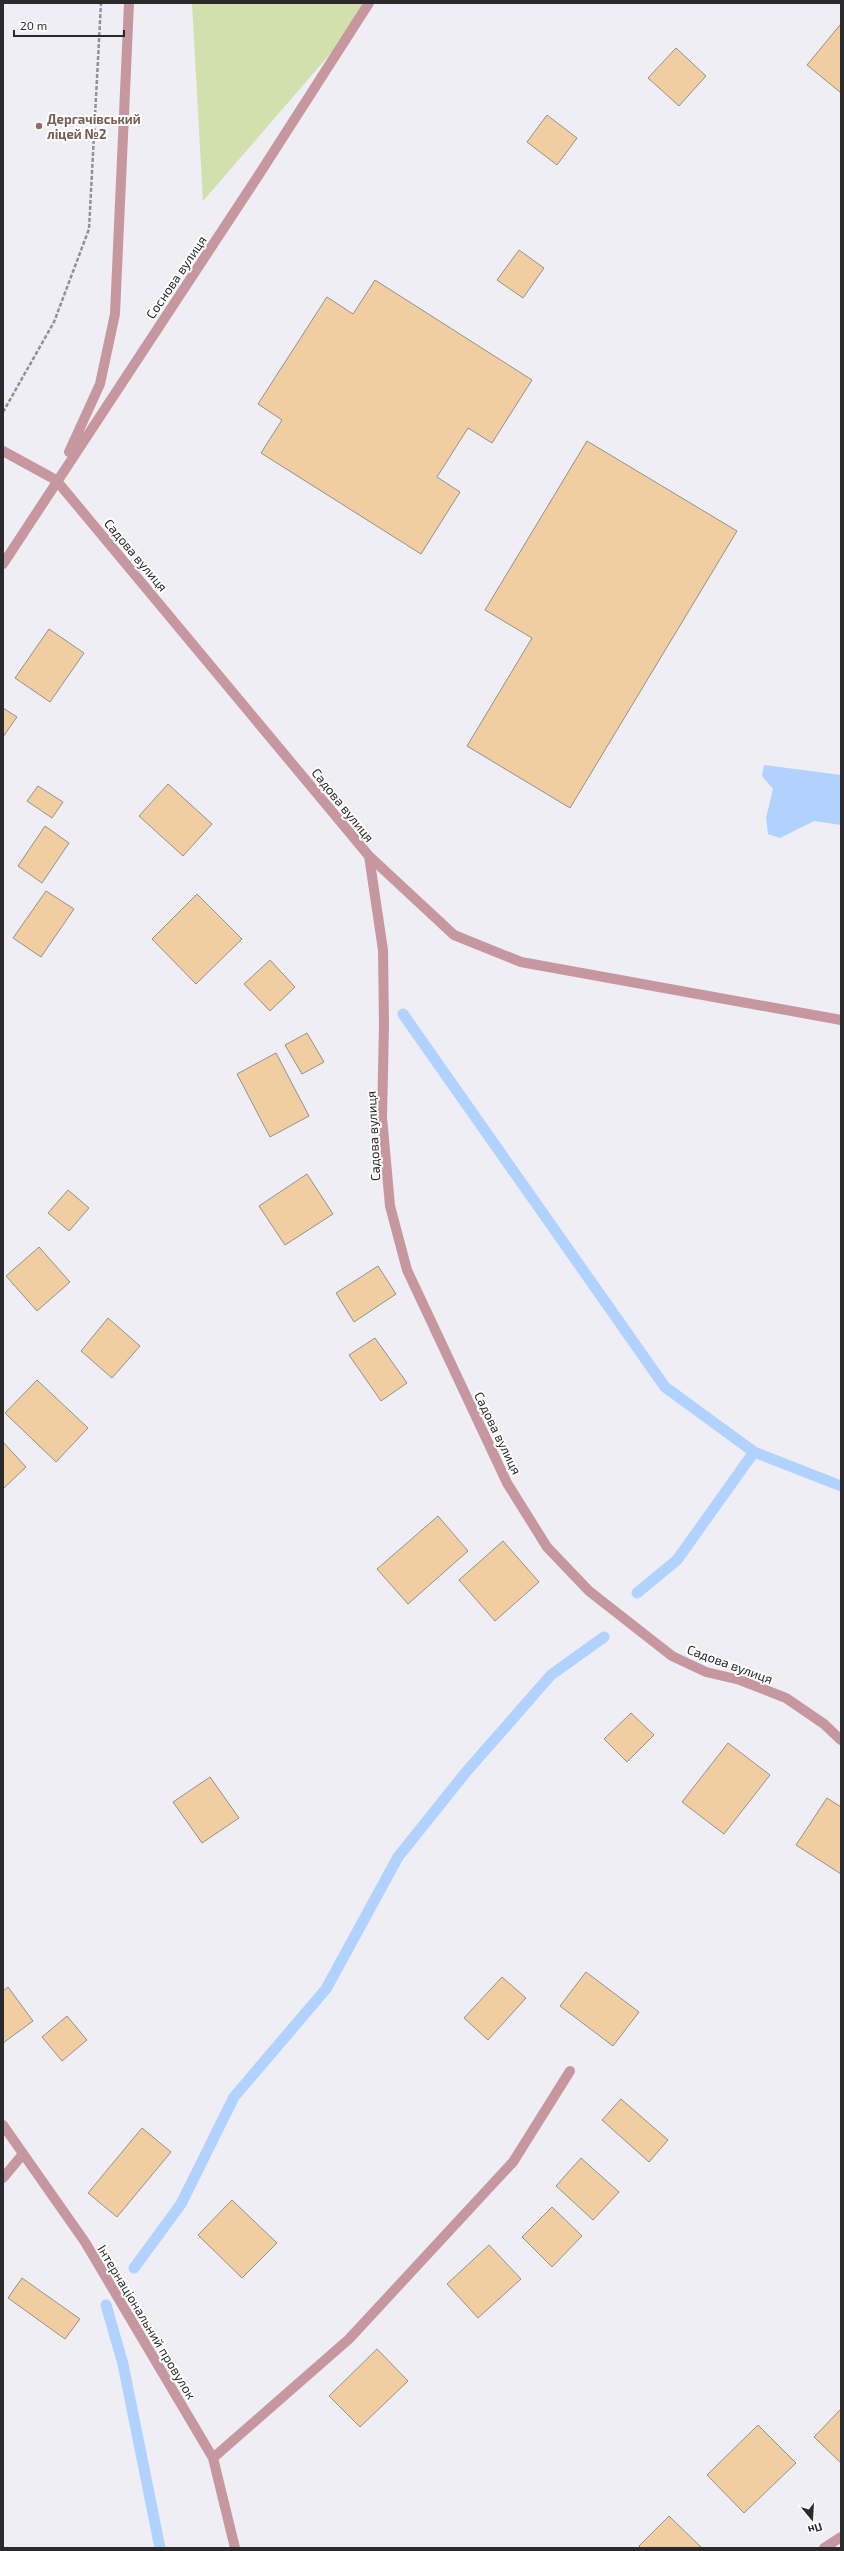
<svg xmlns="http://www.w3.org/2000/svg" width="844" height="2551" viewBox="0 0 844 2551" font-family="'Exo 2',sans-serif">
	<style>
		.green { fill: #d1e0ad }
		.water { fill: #b1d2fe }
		.lines { fill: none; stroke-linecap: round; stroke-linejoin: round }
		.stream { stroke: #b1d2fe; stroke-width: 11 }
		.building { fill: #f1cea2; stroke: #94908c }
		.path { stroke: #919195; stroke-width: 2.5; stroke-dasharray: 4 2; stroke-linecap: butt }
		.minor { stroke: #c797a0; stroke-width: 10 }
		.education-dot { fill: #8d6e63; stroke: #fff; stroke-width: 1.5 }
		.labels { text-anchor: middle; stroke-width: 4; stroke-linejoin: round; paint-order: stroke }
		.education-label { font-size: 13px; font-weight: bold; fill: #785e54; stroke: #fff; text-anchor: start }
		.street-label { font-size: 13px; fill: #2a2a2c; stroke: #fff }
	</style>
	<rect width="100%" height="100%" fill="#eeeef4"/>
	<!-- green -->
	<path class="green" d="M192,3H374L203,201Z"/>
	<!-- water -->
	<path class="water" d="M764,765L841,775V825L814,821L780,838L768,834L766,818L773,789L762,776Z"/>
	<g class="lines">
		<!-- stream -->
		<path class="stream" d="M403,1014L665,1387L754,1452L841,1486
			M637,1593L677,1560L754,1452
			M134,2268L181,2204L234,2097L326,1989L398,1857L466,1772L551,1675L604,1637
			M106,2305L123,2364L160,2548"/>
	</g>
	<!-- building -->
	<path class="building" d="M840,25L841,26V93L807,65Z
		M676,48L706,76L679,106L648,78Z
		M547,115L577,138L557,165L527,142Z
		M519,250L544,268L523,298L497,280Z
		M375,280L532,380L492,443L468,428L437,477L460,492L421,554L261,453L282,420L258,404L327,297L353,314Z
		M587,441L737,531L570,808L467,746L532,638L485,610Z
		M49,629L84,653L50,702L15,678Z
		M3,708L17,717L3,737Z
		M168,784L212,824L183,856L139,816Z
		M38,786L63,802L52,818L27,801Z
		M45,826L69,843L42,883L18,866Z
		M46,891L74,909L41,957L13,938Z
		M197,894L242,939L196,984L152,939Z
		M270,960L295,987L270,1011L244,984Z
		M307,1033L324,1062L302,1074L285,1045Z
		M276,1053L309,1116L270,1137L237,1074Z
		M307,1174L333,1214L285,1245L259,1206Z
		M68,1190L89,1208L69,1231L48,1213Z
		M39,1247L70,1282L37,1311L6,1276Z
		M378,1266L396,1294L354,1322L336,1293Z
		M108,1318L140,1346L112,1378L81,1351Z
		M375,1338L407,1383L381,1401L349,1355Z
		M37,1380L88,1428L56,1462L5,1413Z
		M3,1442L26,1467L3,1489Z
		M438,1516L468,1551L408,1604L377,1569Z
		M503,1541L539,1582L495,1621L459,1580Z
		M631,1713L654,1735L627,1762L604,1739Z
		M728,1743L770,1775L724,1834L682,1802Z
		M210,1777L239,1818L202,1843L173,1802Z
		M827,1798L841,1807V1874L796,1845Z
		M586,1972L639,2012L613,2046L560,2006Z
		M502,1977L526,1998L488,2040L464,2018Z
		M8,1987L33,2021L3,2043V1991Z
		M67,2016L87,2040L62,2061L42,2037Z
		M621,2099L668,2140L649,2162L602,2120Z
		M142,2128L171,2152L117,2217L88,2193Z
		M581,2158L619,2192L593,2220L556,2186Z
		M232,2200L277,2243L242,2278L198,2235Z
		M552,2207L582,2236L552,2267L522,2237Z
		M489,2245L521,2279L478,2318L447,2284Z
		M22,2278L80,2319L65,2339L8,2298Z
		M377,2349L408,2381L360,2427L329,2396Z
		M841,2409V2463L814,2437Z
		M758,2425L796,2463L744,2513L707,2475Z
		M669,2516L702,2548H641L639,2546Z"/>
	<g class="lines">
		<!-- path -->
		<path class="path" d="M3,412L54,322L89,229L101,3"/>
		<!-- minor -->
		<path class="minor" d="M3,451L56,480L369,856L383,950L384,1025L382,1117L390,1206L407,1270L507,1483L547,1547L589,1591L672,1656L706,1672L740,1680L786,1698L824,1724L841,1740
			M69,452L100,384L115,314L129,3
			M3,564L260,173L369,3
			M369,856L454,935L521,962L841,1020
			M3,2125L85,2242L213,2458L235,2548
			M3,2178L23,2154
			M213,2458L349,2339L513,2162L570,2071
			M824,2548L841,2537"/>
	</g>
	<!-- markers -->
	<circle class="education-dot" cx="39" cy="126" r="4"/>
	<g class="labels">
		<!-- education labels -->
		<g class="education-label">
			<text x="47" y="124">Дергачівський<tspan x="47" dy="15">ліцей №2</tspan></text>
		</g>
		<!-- street labels -->
		<g class="street-label">
			<text transform="translate(176 277) rotate(-56)" y="5">Соснова вулиця</text>
			<text transform="translate(136 555) rotate(50)" y="5">Садова вулиця</text>
			<text transform="translate(343 805) rotate(51)" y="5">Садова вулиця</text>
			<text transform="translate(373 1136) rotate(-93)" y="5">Садова вулиця</text>
			<text transform="translate(498 1433) rotate(64)" y="5">Садова вулиця</text>
			<text transform="translate(730 1664) rotate(20)" y="5">Садова вулиця</text>
			<text transform="translate(147 2322) rotate(59)" y="5">Інтернаціональний провулок</text>
		</g>
	</g>
	<!-- border -->
	<rect width="844" height="2551" fill="none" stroke="#2a2a2c" stroke-width="8"/>
	<!-- north arrow -->
	<g transform="translate(812 2519) rotate(162)" stroke="#ffffff" stroke-width="3" paint-order="stroke">
	<path d="M0-3L7 15L0 10L-7 15Z" fill="#2a2a2c"/>
	<text y="-6" font-size="11" font-weight="bold" text-anchor="middle" fill="#2a2a2c">Пн</text>
	</g>
	<!-- scale -->
	<path d="M14 30v6h110v-6" fill="none" stroke="#2a2a2c" stroke-width="2"/>
	<text x="20" y="30" font-size="12" fill="#2a2a2c" stroke="#ffffff" stroke-width="3" paint-order="stroke">20 m</text>
</svg>
